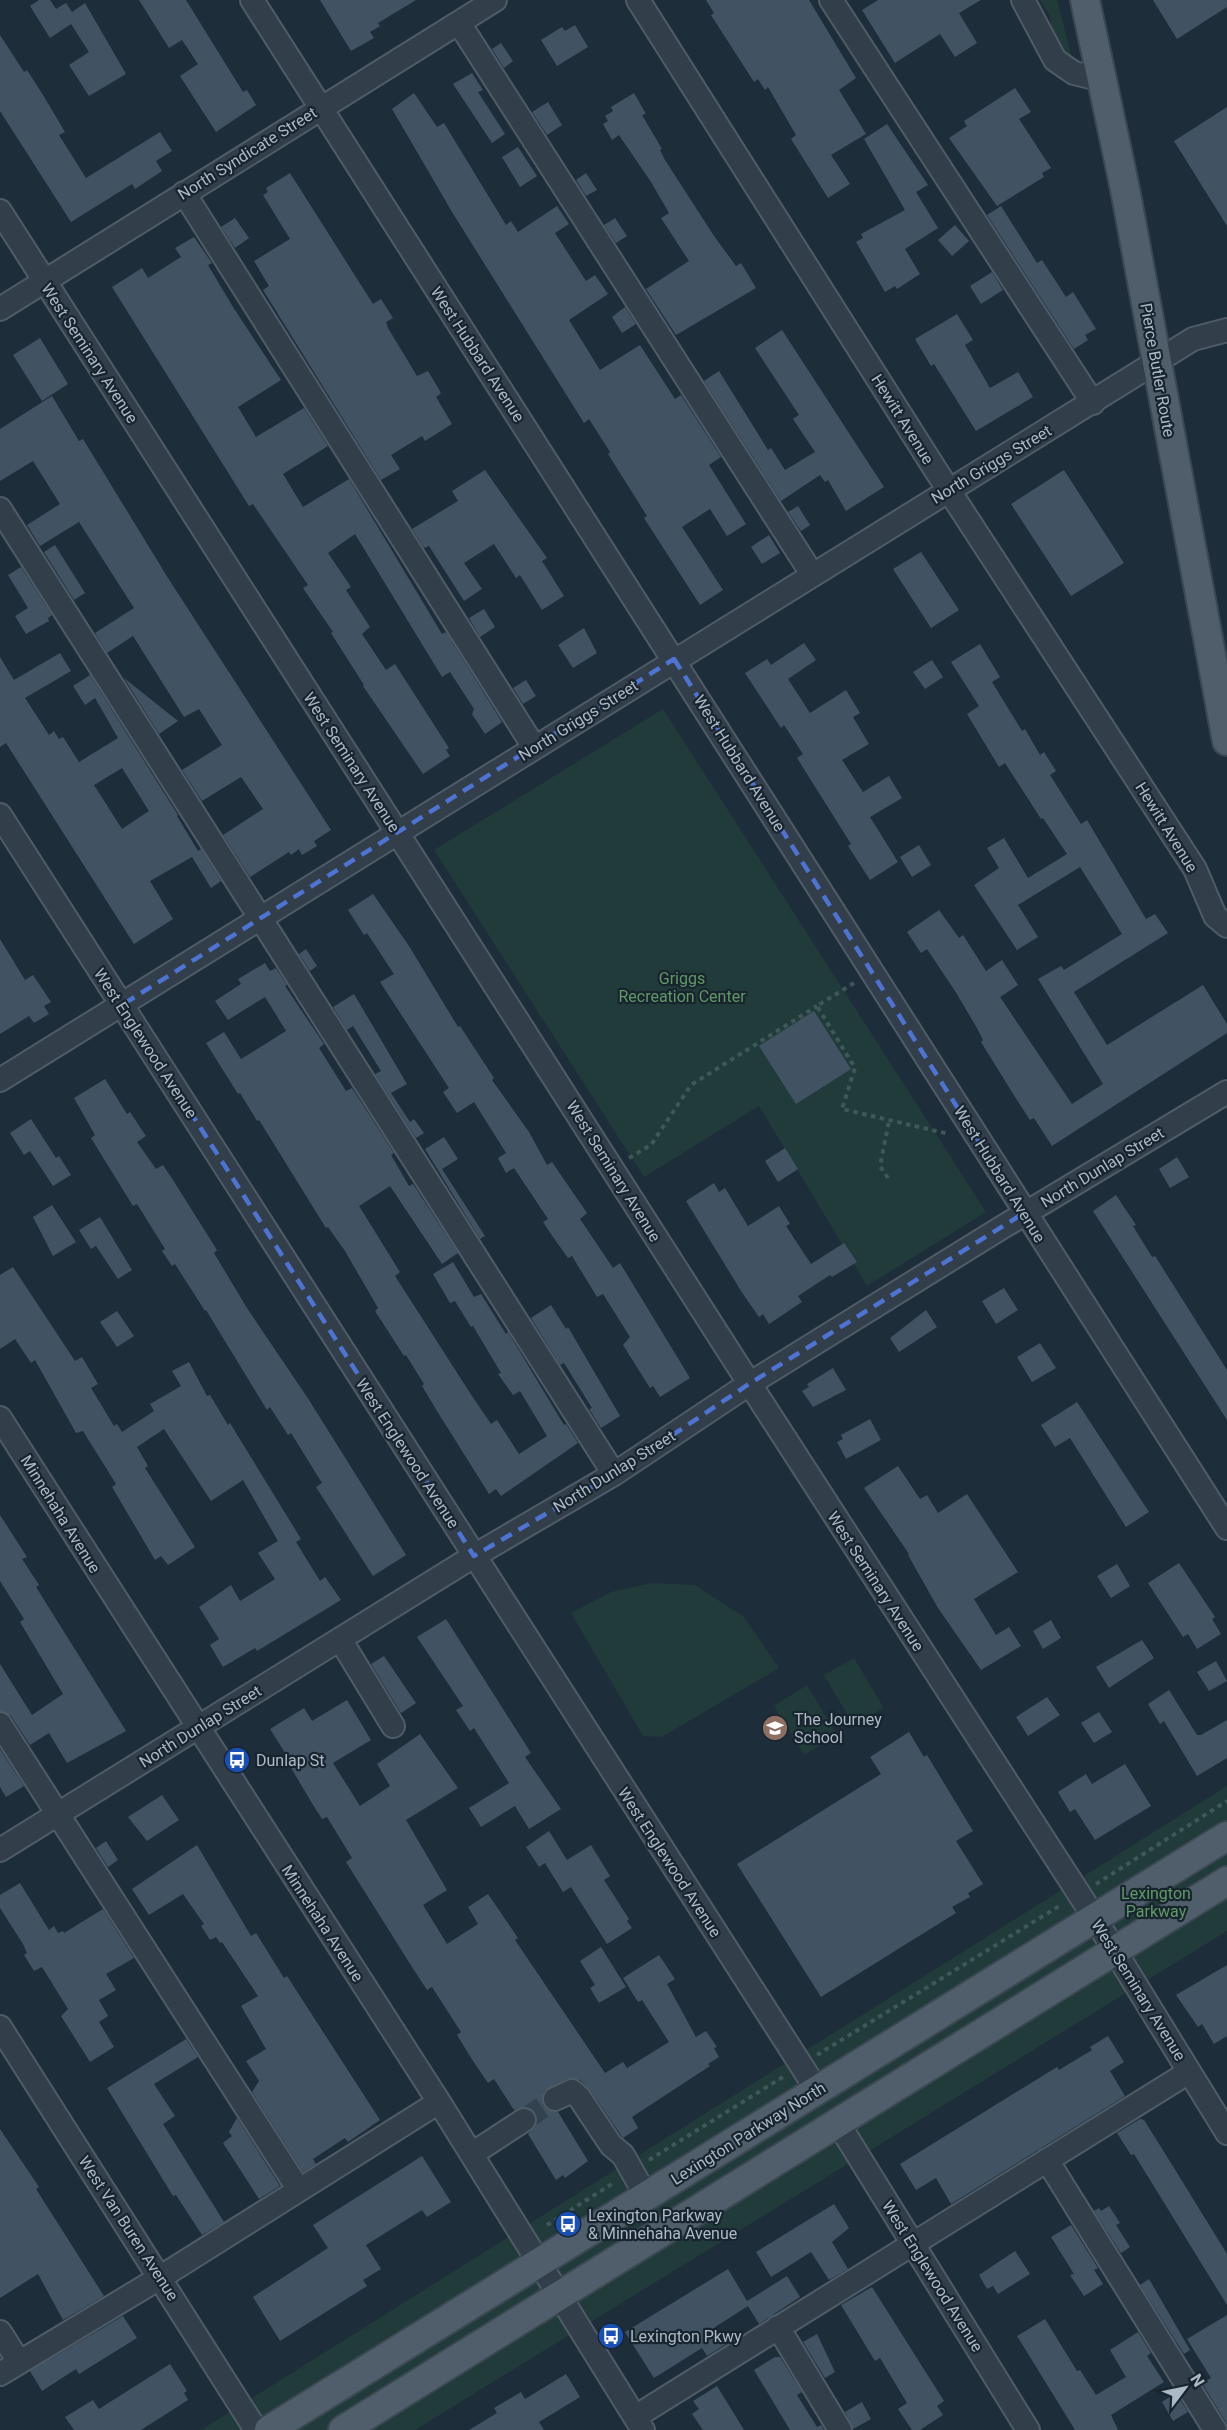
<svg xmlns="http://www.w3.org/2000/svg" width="1227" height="2430" viewBox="0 0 1227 2430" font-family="Roboto,sans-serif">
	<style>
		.green { fill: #203b3a }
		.building { fill: #415362; fill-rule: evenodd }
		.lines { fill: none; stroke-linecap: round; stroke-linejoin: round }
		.minor-tunnel { stroke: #33424f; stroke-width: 22; stroke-dasharray: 22 11; stroke-linecap: butt }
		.minor-casing { stroke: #4f5c68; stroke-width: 26 }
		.major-casing { stroke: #3b4853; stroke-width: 32 }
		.path { stroke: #3e5757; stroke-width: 4; stroke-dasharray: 4.5 4.5; stroke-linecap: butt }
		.minor { stroke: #323f4a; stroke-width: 22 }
		.major { stroke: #4f5e6a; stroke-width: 28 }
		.marked { fill: none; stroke: #4f73d2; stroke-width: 4.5; stroke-dasharray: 12 8; stroke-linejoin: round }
		.labels { text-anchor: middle; stroke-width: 4.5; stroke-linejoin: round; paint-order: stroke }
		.street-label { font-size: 16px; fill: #acb9c7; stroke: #18242e }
		.park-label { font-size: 16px; fill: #619967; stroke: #18242e }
		.poi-label { font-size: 16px; fill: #acb9c7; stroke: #18242e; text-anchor: start }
	</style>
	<rect width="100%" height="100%" fill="#1e2d3a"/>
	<!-- green -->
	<path class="green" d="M1040,0H1057L1072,58L1066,59L1053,42L1050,16Z
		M663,709L986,1212L867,1286L759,1106L644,1177L434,850Z
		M652,1583L695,1585L744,1617L779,1668L662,1737L643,1736L571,1613L611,1592Z
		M854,1658L884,1708L854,1726L824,1675Z
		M807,1685L837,1735L804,1755L774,1706Z
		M1227,1786V1931L415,2430H201Z"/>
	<!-- building -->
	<path class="building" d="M39,0H50L56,9L66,3L72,12L85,3L126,74L89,96L69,65L89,52L71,24L50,38L30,6Z
		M139,0H186L243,92L247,90L256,105L216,132L180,76L198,64L182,40L169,48Z
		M320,0H416L378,23L380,26L370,32L374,38L351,51Z
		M706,0H809L856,78L839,90L866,134L831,155L850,184L828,198L791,139L796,135L768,87L765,90L758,79L754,82L711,15L714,13Z
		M878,0H981L959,13L977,43L955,57L940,34L895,63L862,10Z
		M1153,0H1227V7L1177,39Z
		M575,25L588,47L557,66L541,40L562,27L565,31Z
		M0,35L24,72L27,70L43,95L65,132L59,135L86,178L160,132L172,151L156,161L162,171L135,189L132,184L71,222L0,111Z
		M501,43L513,61L504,68L492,49Z
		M472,73L483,90L478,92L505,134L492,143L453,84Z
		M1015,88L1031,112L1019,119L1051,168L1042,173L1044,177L997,206L949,138L967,126L964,121Z
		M414,93L437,127L444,123L506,225L511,221L518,232L557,206L569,224L555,233L586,281L595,275L608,294L569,320L600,370L640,345L675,399L681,395L721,457L709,465L746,524L727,536L710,509L682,527L723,590L700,605L644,518L647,516L608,454L610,452L589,419L584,423L452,212L392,109Z
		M634,93L646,114L642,115L662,149L660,150L665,160L714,236L736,266L741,263L756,288L676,335L646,289L689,261L661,218L669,213L651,182L619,135L612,140L603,124L608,121L605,116L613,111L611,107Z
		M548,102L562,125L547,135L532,112Z
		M1227,107V226L1174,141Z
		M887,124L928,185L916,192L938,228L905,249L920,274L897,289L895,286L885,292L856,242L863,238L861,234L905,210L864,139Z
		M518,147L537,176L520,187L502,157Z
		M290,173L373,304L381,299L393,318L386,322L388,328L417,376L428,371L441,393L436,397L452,424L425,441L422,436L391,455L400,469L381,480L263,290L269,286L254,261L290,239L263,195L268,192L266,188Z
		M586,173L597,190L586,196L576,180Z
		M1001,206L1037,263L1042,260L1066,297L1073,292L1096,329L1085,335L1088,340L1074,349L987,215Z
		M235,218L249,238L235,248L221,227Z
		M615,218L627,236L616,243L604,225Z
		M955,225L969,241L952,256L938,240Z
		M194,237L212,263L208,265L233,307L281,380L238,407L256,437L304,408L328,446L283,474L303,507L349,479L442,634L446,632L502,722L485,734L472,714L474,709L450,672L442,677L355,534L328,553L351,587L346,590L370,627L362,634L386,670L395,664L449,748L446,750L450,756L423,774L363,686L364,685L331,633L333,632L303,588L308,585L253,504L249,506L112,287L142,268L148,278L181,257L175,248Z
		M992,272L1003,290L981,304L970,286Z
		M625,307L636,324L622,333L612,317Z
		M957,314L973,340L965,345L990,388L1018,372L1033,397L976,431L934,364L931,366L915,339Z
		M782,330L884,487L846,511L828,480L825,482L820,475L781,501L704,381L719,371L768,450L771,448L785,470L815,452L793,419L799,415L755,348Z
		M40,338L68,384L42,401L13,355Z
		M52,396L79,441L83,439L168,578L331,830L314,841L317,846L302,855L299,849L291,855L289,852L250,877L223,835L263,809L241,777L202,801L182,770L222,745L199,709L184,717L133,636L107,653L95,633L134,608L79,522L40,546L27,525L60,504L33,461L0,481V429Z
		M485,470L547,558L542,561L564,596L542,610L520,575L516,578L494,544L464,563L482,589L464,601L429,546L424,548L412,529L458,501L452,491Z
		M1064,470L1124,563L1071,596L1011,504Z
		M798,506L810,525L801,531L788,512Z
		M769,535L780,553L762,564L751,547Z
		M55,545L85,593L74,600L44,552Z
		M921,552L959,610L931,628L893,569Z
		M21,567L52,615L48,618L49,621L26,634L15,616L28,608L8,575Z
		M484,609L495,627L480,637L469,618Z
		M584,628L597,653L573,668L558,645Z
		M804,643L816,660L788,679L810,713L846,690L860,713L853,717L869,744L842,760L863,792L889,776L902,798L870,817L898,862L870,880L848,846L851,844L797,758L803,754L784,725L781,728L745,673L767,659L771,665Z
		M980,644L1000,677L992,682L1022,731L1025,729L1040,755L1044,752L1056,771L1050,775L1081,824L1087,820L1146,919L1155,914L1168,933L1074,992L1107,1045L1203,985L1227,1024V1033L1052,1146L1034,1118L1030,1120L1015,1097L981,1042L983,1040L977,1028L955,991L927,949L921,953L907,932L939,910L959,938L963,935L986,971L1002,960L1018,985L1000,997L1072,1104L1103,1084L1038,979L1061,966L1064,970L1122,934L1080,867L1018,905L1038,937L1017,950L974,885L999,868L987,848L1004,838L1028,878L1067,854L1043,818L1041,819L1005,763L999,767L967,714L979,706L951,662Z
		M60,653L71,671L25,698L49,735L54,731L59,739L63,737L79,762L118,738L95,698L85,705L73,686L90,675L178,815L177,816L198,851L201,849L221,881L211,888L192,857L150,881L173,919L134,944L6,743L0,747V657L14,680ZM122,768L149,811L122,829L94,785Z
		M932,660L943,677L925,689L913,672Z
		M124,678L178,721L159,734Z
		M526,680L536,696L523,704L513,688Z
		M919,845L931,865L912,877L900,857Z
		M373,894L409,946L458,1027L460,1026L494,1078L492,1080L529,1132L547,1165L552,1162L587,1213L580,1219L613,1268L620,1263L690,1378L660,1397L653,1386L650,1388L623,1345L630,1337L603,1294L597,1297L572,1256L568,1258L553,1237L543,1222L548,1219L514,1168L506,1173L498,1158L506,1153L474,1102L457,1113L443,1092L449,1088L380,982L394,974L367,933L364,935L348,910Z
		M0,939L25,980L33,975L51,1002L44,1006L49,1014L34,1023L29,1016L0,1034Z
		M306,949L317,966L310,971L299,954Z
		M265,963L270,971L276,968L287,985L285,986L324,1044L319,1048L346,1091L352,1088L394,1153L391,1155L409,1186L413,1184L458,1253L442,1264L390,1186L359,1206L400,1272L395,1276L472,1396L491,1424L497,1420L519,1454L547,1436L520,1391L513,1395L498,1374L501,1373L473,1326L471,1327L455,1301L450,1303L433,1274L453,1262L474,1297L481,1294L506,1334L508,1332L564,1425L566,1424L578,1443L501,1496L496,1489L489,1494L437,1411L422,1386L424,1384L406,1355L404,1356L375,1311L378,1308L345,1251L328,1227L326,1228L259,1120L257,1121L240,1093L238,1094L206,1043L224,1032L241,1059L286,1031L265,997L228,1020L215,1001L241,984L238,979Z
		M354,994L407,1084L391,1093L410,1122L414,1119L424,1133L416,1138L375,1074L381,1071L353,1026L347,1030L333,1007Z
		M814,1011L851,1069L796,1104L759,1046Z
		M105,1079L127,1114L130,1112L146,1136L137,1142L156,1169L163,1165L173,1180L217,1250L214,1253L247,1308L309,1400L406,1555L373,1576L316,1487L322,1483L291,1433L288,1435L270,1407L267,1410L206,1310L205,1311L175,1264L172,1266L162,1251L165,1249L137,1204L133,1206L91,1138L95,1135L74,1098Z
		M31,1119L56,1158L59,1156L71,1175L53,1186L30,1151L24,1155L10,1133Z
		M444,1137L458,1159L442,1169L485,1236L480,1239L425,1149Z
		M785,1148L798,1169L778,1182L765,1161Z
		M1177,1157L1189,1177L1170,1188L1159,1169Z
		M714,1183L719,1192L725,1188L748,1226L779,1206L790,1224L786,1226L811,1264L844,1243L857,1262L832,1277L830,1275L798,1296L802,1302L769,1324L763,1314L759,1317L741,1291L686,1201Z
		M1116,1195L1136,1225L1133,1226L1152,1257L1155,1256L1227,1370V1420L1093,1211Z
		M52,1205L76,1242L53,1256L33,1217Z
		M100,1217L132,1270L118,1279L96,1246L91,1249L79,1230Z
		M13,1267L75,1361L82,1357L98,1384L91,1388L114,1426L117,1424L122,1432L154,1411L150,1404L181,1386L172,1371L189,1362L207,1396L210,1395L228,1425L230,1423L301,1539L296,1542L320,1581L325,1577L341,1600L257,1651L255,1648L223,1667L210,1645L219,1639L199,1607L231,1585L240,1601L275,1579L258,1553L278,1541L243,1480L211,1501L164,1429L137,1447L148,1466L145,1468L195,1547L168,1565L161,1556L155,1560L112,1487L116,1484L83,1431L76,1433L35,1360L31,1363L15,1339L0,1349V1275Z
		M1004,1288L1018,1310L996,1324L982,1301Z
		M551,1305L566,1329L568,1327L620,1416L601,1428L589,1409L592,1408L564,1363L560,1365L531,1318Z
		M926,1310L937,1327L899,1352L890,1338Z
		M117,1311L134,1336L117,1347L100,1322Z
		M1040,1343L1056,1368L1032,1382L1017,1357Z
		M833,1368L846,1390L813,1407L802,1391L809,1387L807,1384Z
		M1077,1402L1149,1512L1126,1527L1070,1438L1055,1447L1041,1425Z
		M870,1419L881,1440L846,1459L837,1442L843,1439L841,1435Z
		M898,1466L920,1499L927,1495L938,1513L967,1494L1018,1572L974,1599L996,1635L1009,1627L1021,1646L981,1670L938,1608L908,1555L909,1554L864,1488Z
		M0,1515L27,1557L22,1559L39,1585L36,1587L126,1731L67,1763L49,1733L30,1745L11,1716L0,1711V1664L32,1715L63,1694L20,1622L24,1619L0,1581Z
		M1179,1563L1215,1617L1212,1619L1221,1634L1197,1649L1188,1634L1183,1637L1148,1583Z
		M1117,1564L1130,1586L1111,1598L1097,1576Z
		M446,1619L531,1753L525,1757L561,1809L529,1829L515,1806L481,1827L469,1808L509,1783L474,1728L470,1731L456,1710L463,1706L417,1637Z
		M1051,1620L1061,1638L1043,1649L1033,1631Z
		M1142,1640L1154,1658L1109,1688L1096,1667Z
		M384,1656L416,1703L401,1713L371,1664Z
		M1216,1661L1227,1681L1209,1691L1197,1672Z
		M1169,1690L1197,1735H1201L1227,1720V1758L1197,1776L1164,1721L1160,1724L1148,1704Z
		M1047,1697L1060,1715L1028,1736L1016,1717Z
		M347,1700L371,1740L333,1763L360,1806L390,1786L377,1764L420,1734L458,1788L406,1820L447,1890L423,1905L447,1944L478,1924L468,1907L488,1894L518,1938L515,1940L605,2073L623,2062L627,2068L669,2042L642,2000L638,2002L623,1978L659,1955L675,1979L667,1984L696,2037L706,2031L717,2047L714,2048L719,2057L708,2064L710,2066L632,2117L638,2128L623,2138L590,2090L580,2080L567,2079L544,2091L543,2105L548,2110L558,2112L588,2161L565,2178L563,2175L556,2180L528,2134L536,2126L535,2112L524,2107L514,2110L494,2079L488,2083L473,2061L457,2035L461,2032L432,1987L427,1990L412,1967L346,1862L352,1858L327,1817L322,1819L313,1805L290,1766L292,1764L270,1729L304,1708L312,1721Z
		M1099,1712L1112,1732L1094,1743L1081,1723Z
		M909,1732L924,1757L927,1755L973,1831L956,1841L983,1884L968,1893L970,1897L952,1907L956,1913L821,1997L737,1864L881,1774L870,1757Z
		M0,1749L24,1786L6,1797L0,1787Z
		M1125,1764L1151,1806L1095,1840L1075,1809L1070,1812L1058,1792L1086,1774L1092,1784Z
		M162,1795L179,1820L147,1841L128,1817Z
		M549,1831L567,1860L591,1845L610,1876L604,1880L629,1919L627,1921L632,1928L607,1944L571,1887L563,1892L545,1863L539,1867L526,1847Z
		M106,1841L118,1860L108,1867L96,1848Z
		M197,1845L251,1936L256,1933L284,1978L287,1976L380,2120L348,2142L345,2138L313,2159L316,2164L303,2172L252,2092L259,2081L246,2061L266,2049L241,2006L258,1996L222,1942L220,1943L216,1937L210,1940L201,1926L204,1924L183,1894L149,1915L132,1889Z
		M20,1883L49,1930L54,1926L58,1933L63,1931L64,1933L103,1909L134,1958L106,1974L116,1990L99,2000L108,2016L99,2022L114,2047L90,2062L61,2016L68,2009L42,1967L34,1971L24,1955L27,1953L23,1944L0,1908V1895Z
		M601,1947L626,1987L599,2003L590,1988L595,1985L580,1961Z
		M1227,1965V2036L1214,2044L1202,2024L1198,2027L1176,1995Z
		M1108,2036L1124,2062L1110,2071L1125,2096L951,2204L936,2178L916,2190L900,2164L1057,2067L1059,2070L1092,2050L1090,2047Z
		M186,2039L198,2057L154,2084L175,2116L163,2124L224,2222L202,2235L176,2195L173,2196L107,2088Z
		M237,2118L280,2186L259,2199L223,2143L232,2136L229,2132Z
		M1140,2119L1144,2120L1166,2155L1227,2254V2305L1134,2154L1131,2155L1117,2133Z
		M0,2129L39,2187L36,2189L104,2296L63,2320L38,2274L0,2298Z
		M422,2156L451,2202L427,2217L422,2210L366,2245L381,2269L363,2280L367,2286L280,2341L253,2297L328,2248L313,2225Z
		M834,2204L849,2228L832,2242L848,2269L829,2280L811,2252L771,2277L756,2252Z
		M1109,2206L1120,2223L1116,2225L1130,2247L1121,2253L1094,2211L1099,2208L1101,2211Z
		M1071,2225L1098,2268L1094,2270L1103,2284L1084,2296L1070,2275L1074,2274L1051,2237Z
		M1015,2251L1030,2274L998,2294L993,2286L987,2289L979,2275Z
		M728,2269L747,2301L787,2276L800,2297L759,2324L748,2306L715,2327L726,2344L707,2356L702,2348L654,2378L625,2332Z
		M1149,2279L1190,2350L1184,2354L1140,2285Z
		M872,2287L944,2401L937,2406L943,2415L920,2430H912L898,2409L907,2403L880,2358L875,2361L841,2305Z
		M1227,2315V2424L1202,2383L1211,2378L1187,2339Z
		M123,2316L137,2338L79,2374L76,2369L42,2391L30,2371Z
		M1045,2319L1077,2371L1080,2370L1096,2395L1126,2377L1110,2350L1138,2332L1151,2353L1147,2356L1164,2382L1111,2415L1118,2430H1075L1017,2336Z
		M817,2334L835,2372L825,2378L803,2342Z
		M775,2357H780L802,2392L797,2395L817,2427L821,2425L824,2430H790L754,2370Z
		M170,2364L187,2391L184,2393L188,2400L141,2430H74L65,2417L93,2400L99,2409Z
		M566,2374L580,2397L539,2422L544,2430H469L497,2413L494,2408L521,2392L525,2399Z
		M717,2386L744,2430H703L692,2414L699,2409L693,2401Z
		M1176,2393L1188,2412L1173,2421L1162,2402Z
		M862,2402L871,2419L853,2429L845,2412Z"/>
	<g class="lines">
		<!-- minor-tunnel -->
		<path class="minor-tunnel" d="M524,2120L555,2099"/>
		<!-- minor casing -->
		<g class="minor-casing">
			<path id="minor" d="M252,0L1227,1528
				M638,0L935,469L1195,869L1215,916L1227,926
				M831,0L1093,403
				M1023,0L1055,60L1074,73L1102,80
				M459,23L812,574
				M184,193L534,747
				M0,211L735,1361L1094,1917L1227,2133
				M0,309L495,0
				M0,509L614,1474
				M0,815L817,2090
				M0,1080L1193,339L1227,330
				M0,1418L439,2102L643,2430
				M340,1639L393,1726
				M0,1724L299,2190
				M0,1850L474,1556L614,1474L749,1384L1001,1228L1227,1092
				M0,2027L256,2430
				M555,2099L572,2091L579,2097L611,2145L623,2155L646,2196
				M838,2123L1028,2430
				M472,2154L524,2120
				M1047,2160L1215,2430
				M778,2327L840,2430
				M0,2332L19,2362
				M0,2374L161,2277L439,2102
				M635,2417L1189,2072"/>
		</g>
		<!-- major casing -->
		<g class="major-casing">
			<path id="major" d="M1085,0L1125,189L1227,741
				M269,2430L1227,1836
				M343,2430L1227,1881"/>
		</g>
		<!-- path -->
		<path class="path" d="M854,983L817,1006L855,1068L842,1109L949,1134
			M629,1158L651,1145L691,1085L817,1006
			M888,1178L880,1166L889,1121
			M1096,1884L1227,1801
			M817,2055L1061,1905
			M649,2160L783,2077
			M547,2225L615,2182"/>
		<!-- minor -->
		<use href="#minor" class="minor"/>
		<!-- major -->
		<use href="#major" class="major"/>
	</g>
	<!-- marked area -->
	<path class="marked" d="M674,659L1024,1213L749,1384L614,1474L474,1556L122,1005Z"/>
	<!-- icons -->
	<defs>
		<g id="school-disc" transform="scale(1.35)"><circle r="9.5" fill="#8d6e63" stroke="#18242e"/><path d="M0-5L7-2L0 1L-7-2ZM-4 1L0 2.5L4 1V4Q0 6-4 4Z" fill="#fff"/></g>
		<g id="bus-disc" transform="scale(1.35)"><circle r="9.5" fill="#1a4fb4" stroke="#18242e"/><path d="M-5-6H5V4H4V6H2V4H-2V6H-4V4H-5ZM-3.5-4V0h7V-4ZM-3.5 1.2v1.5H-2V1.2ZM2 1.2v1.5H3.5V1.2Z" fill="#fff"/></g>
	</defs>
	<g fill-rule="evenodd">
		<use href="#school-disc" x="775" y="1728"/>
		<use href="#bus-disc" x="237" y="1760"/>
		<use href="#bus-disc" x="568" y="2224"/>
		<use href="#bus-disc" x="611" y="2336"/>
	</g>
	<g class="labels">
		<!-- street labels -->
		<g class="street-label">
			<text transform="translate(247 153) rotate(-32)" y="6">North Syndicate Street</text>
			<text transform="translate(90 353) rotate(57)" y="6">West Seminary Avenue</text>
			<text transform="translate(478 354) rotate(57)" y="6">West Hubbard Avenue</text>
			<text transform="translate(1158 370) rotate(80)" y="6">Pierce Butler Route</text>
			<text transform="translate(903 419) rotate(58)" y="6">Hewitt Avenue</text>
			<text transform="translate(991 464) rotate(-31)" y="6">North Griggs Street</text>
			<text transform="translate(578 720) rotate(-32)" y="6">North Griggs Street</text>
			<text transform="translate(352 762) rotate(57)" y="6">West Seminary Avenue</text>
			<text transform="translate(740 763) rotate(58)" y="6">West Hubbard Avenue</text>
			<text transform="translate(1167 827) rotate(58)" y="6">Hewitt Avenue</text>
			<text transform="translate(146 1043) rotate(57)" y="6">West Englewood Avenue</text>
			<text transform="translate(1102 1167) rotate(-31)" y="6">North Dunlap Street</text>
			<text transform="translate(614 1171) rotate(58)" y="6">West Seminary Avenue</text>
			<text transform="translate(1000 1174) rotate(58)" y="6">West Hubbard Avenue</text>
			<text transform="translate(408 1453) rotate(57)" y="6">West Englewood Avenue</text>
			<text transform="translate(614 1471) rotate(-32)" y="6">North Dunlap Street</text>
			<text transform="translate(61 1514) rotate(58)" y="6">Minnehaha Avenue</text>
			<text transform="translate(876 1581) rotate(57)" y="6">West Seminary Avenue</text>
			<text transform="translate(200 1726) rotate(-32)" y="6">North Dunlap Street</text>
			<text transform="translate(670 1862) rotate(57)" y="6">West Englewood Avenue</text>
			<text transform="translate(323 1923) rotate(57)" y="6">Minnehaha Avenue</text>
			<text transform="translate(1139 1990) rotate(58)" y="6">West Seminary Avenue</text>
			<text transform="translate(748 2133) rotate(-32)" y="6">Lexington Parkway North</text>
			<text transform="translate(129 2228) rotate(57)" y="6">West Van Buren Avenue</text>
			<text transform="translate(933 2276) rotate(58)" y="6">West Englewood Avenue</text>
		</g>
		<!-- park labels -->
		<g class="park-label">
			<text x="682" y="984">Griggs<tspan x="682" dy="18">Recreation Center</tspan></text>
			<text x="1156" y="1899">Lexington<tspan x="1156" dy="18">Parkway</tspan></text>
		</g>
		<!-- poi labels -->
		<g class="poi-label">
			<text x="794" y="1725">The Journey<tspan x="794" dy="18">School</tspan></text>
			<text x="256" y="1766">Dunlap St</text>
			<text x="588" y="2221">Lexington Parkway<tspan x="588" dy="18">&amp; Minnehaha Avenue</tspan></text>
			<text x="630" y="2342">Lexington Pkwy</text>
		</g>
	</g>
	<!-- north arrow -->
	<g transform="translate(1185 2388) rotate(58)" stroke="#18242e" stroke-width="4.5" paint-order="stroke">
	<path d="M0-4.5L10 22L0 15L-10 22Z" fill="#acb9c7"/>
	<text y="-9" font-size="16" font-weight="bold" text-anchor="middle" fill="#acb9c7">N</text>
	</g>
</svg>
